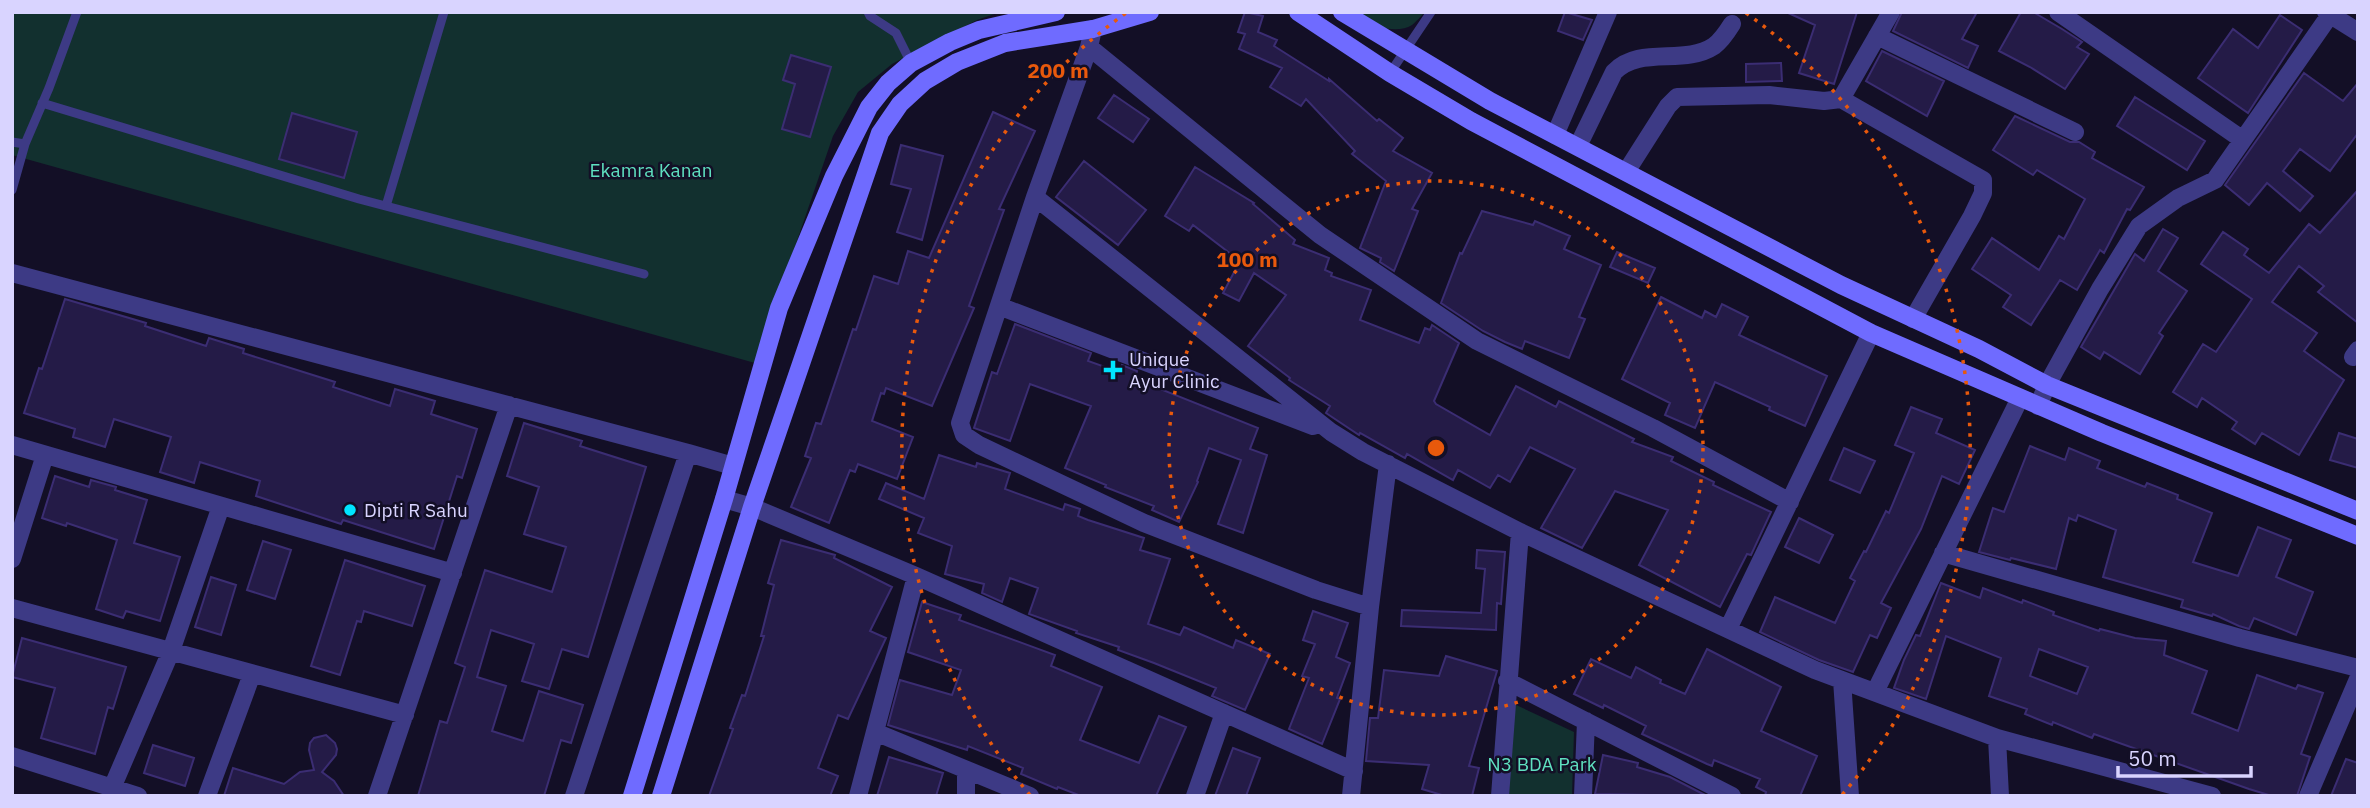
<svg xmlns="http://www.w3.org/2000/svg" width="2370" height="808" viewBox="0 0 2370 808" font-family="'IBM Plex Sans',sans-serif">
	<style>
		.green { fill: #12302f }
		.building { fill: #241b47; stroke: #3b2d73; stroke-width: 2; fill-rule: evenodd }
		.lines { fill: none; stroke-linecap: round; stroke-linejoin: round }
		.lane { stroke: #3d3a85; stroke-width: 9 }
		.street { stroke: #3d3a85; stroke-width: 18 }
		.secondary { stroke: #6f6bff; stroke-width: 18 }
		.ring { fill: none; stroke: #e8590c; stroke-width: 3.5; stroke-dasharray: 3.5 7 }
		.poi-dot { fill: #00e5ff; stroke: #130f26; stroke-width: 2.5 }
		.labels { text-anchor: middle; stroke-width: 5; stroke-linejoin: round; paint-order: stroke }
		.park-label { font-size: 19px; fill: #5fe0c0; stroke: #130f26 }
		.poi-label { font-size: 19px; fill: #d9d4ff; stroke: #130f26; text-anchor: start }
		.centre { fill: #e8590c; stroke: #130f26; stroke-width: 3.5 }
		.ring-label { font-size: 21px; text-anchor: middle; font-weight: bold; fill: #e8590c; stroke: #130f26; stroke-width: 5; stroke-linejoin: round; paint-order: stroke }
	</style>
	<rect width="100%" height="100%" fill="#130f26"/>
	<!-- green -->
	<path class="green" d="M12,12H1000L977,20L892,64L858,92L833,136L755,363L12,155Z
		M1339,12H1425C1421,16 1416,22 1412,25C1393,37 1357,20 1339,12Z
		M1514,704L1574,732L1572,796H1508Z"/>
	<!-- building -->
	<path class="building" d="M1245,12L1263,16L1258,32L1277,40L1274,46L1329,81V79L1377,121L1379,119L1403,138L1393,151L1432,173L1412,209L1418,211L1394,271L1380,262L1381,258L1360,248L1386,181L1352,154L1355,151L1306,99L1301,106L1270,87L1282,68L1239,49L1245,34L1238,32Z
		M1565,12L1592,20L1583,40L1558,31Z
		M1786,12H1857L1834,84L1799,73L1815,25Z
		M1902,12H1977L1962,39L1978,46L1968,68L1893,31Z
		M2021,12H2033L2062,29L2082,42L2077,47L2089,54L2065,89L2030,67L1999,51Z
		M2280,15L2302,30L2248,113L2198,78L2233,29L2258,48Z
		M1882,51L1944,81L1927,116L1866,81Z
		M791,55L831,67L810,137L782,129L795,84L783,80Z
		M1781,63L1782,81L1746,82V64Z
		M2304,73L2343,101L2358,83V133L2330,171L2300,149L2283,171L2313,196L2300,211L2267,183L2249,205L2225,185Z
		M1114,95L1149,119L1133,142L1098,118Z
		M2135,97L2205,141L2187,170L2117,126Z
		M993,112L1035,131L999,209L1004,210L969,306L974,308L932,406L886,388L884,394L881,393L872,421L913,437L897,479L858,464L855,472L850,470L829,523L791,507L811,458L805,456L816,423L821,424L853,329L856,330L874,276L898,284L908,251L929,258Z
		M292,113L357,132L344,178L279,159Z
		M2015,116L2070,142H2079L2095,152L2092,158L2144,187L2130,210L2127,209L2104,253L2100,250L2077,290L2060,280L2031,325L2003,307L2011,295L1972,269L1992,238L2039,270L2059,236L2064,239L2085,199L2037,170L2033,175L1993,150Z
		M901,145L943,156L922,240L897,232L911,189L891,184Z
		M1084,161L1146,210L1118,245L1056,197Z
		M1195,167L1254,203L1253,204L1295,240L1293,244L1329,258L1325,270L1332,273L1331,276L1371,290L1360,320L1419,343L1425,328L1430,330L1432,325L1459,343L1434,401L1436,404L1490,435L1516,386L1556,407L1559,401L1634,439L1632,442L1673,457L1671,461L1714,482L1713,485L1771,512L1751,555L1747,554L1720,607L1639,565L1668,510L1615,491L1582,548L1541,528L1575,469L1530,447L1510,482L1498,475L1490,488L1458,470L1453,480L1407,454L1405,458L1360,433L1359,435L1326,413L1330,406L1289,380L1290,378L1248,346L1286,295L1254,273L1239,301L1223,293L1240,261L1193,225L1189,231L1165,216Z
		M2358,190V323L2318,292L2324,286L2299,266L2272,302L2317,333L2304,351L2344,380L2299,455L2262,433L2255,444L2232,429L2237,422L2202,398L2197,407L2173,392L2203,344L2216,352L2252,299L2201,264L2223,232L2248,249L2244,255L2269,273L2309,224L2320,233Z
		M1482,211L1533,225L1535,221L1570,236L1564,249L1601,265L1579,317L1585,319L1569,358L1525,341L1522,349L1505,342L1483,331L1441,303L1460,253L1462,254Z
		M2163,229L2178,238L2158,271L2187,291L2159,333L2163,336L2140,374L2104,352L2100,359L2081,347L2135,254L2144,261Z
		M1617,252L1655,268L1648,283L1610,267Z
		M1661,297L1702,318L1705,311L1716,317L1722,304L1748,317L1739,335L1827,376L1805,426L1769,410L1770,407L1715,382L1695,428L1665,415L1670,403L1622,379Z
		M65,299L146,323L145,326L206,346L209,338L244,349L243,353L335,382L333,387L390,406L395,389L435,401L431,414L477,429L462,478L457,476L434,549L343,520L341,524L256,496L260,481L200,462L194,483L160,472L171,437L114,419L105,447L73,437L75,429L24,413L39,368L42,369Z
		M1015,324L1091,353L1088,361L1119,372L1122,365L1137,371L1135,379L1258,428L1250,449L1267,455L1243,533L1218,524L1241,460L1209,448L1197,481L1198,482L1179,522L1152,510L1154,506L1105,487L1106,485L1065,468L1091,406L1030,384L1010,441L974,428L992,372L997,374Z
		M1911,407L1942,419L1936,433L1975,450L1959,484L1942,476L1921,529L1881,603L1891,608L1877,638L1870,635L1853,672L1819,660L1760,632L1775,597L1835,623L1855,581L1850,578L1864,551L1866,552L1886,511L1889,513L1914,453L1895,445Z
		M524,423L582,441L580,446L646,467L588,657L562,649L549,689L522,681L534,644L491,630L477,677L506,686L492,731L523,741L539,691L583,705L571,743L561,740L544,796H418L440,721L447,723L465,667L455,663L485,570L552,592L566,547L524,534L539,487L507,476Z
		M2339,433L2358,439V468L2330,460Z
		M2030,446L2065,460L2069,448L2100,461L2097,468L2145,487L2147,483L2178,495L2177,499L2212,513L2193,562L2238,576L2258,527L2291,540L2276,577L2313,592L2296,635L2254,618L2249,629L2239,626L2213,614L2212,616L2181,607L2183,600L2103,577L2116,530L2078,515L2076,521L2069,518L2056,569L2011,558L2010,560L1979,552L1993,508L2004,512Z
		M1844,448L1875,461L1860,493L1830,480Z
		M939,455L976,467L977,463L1010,473L1005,489L1063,510L1065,504L1080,509L1078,516L1088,520L1144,538L1140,550L1170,559L1148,624L1180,635L1184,627L1233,648L1236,640L1270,654L1245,710L1212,696L1216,688L1154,663L1118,650L1119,647L1076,633L1077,631L1029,614L1038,588L1010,578L1002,602L982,593L984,584L945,574L952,546L918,533L924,518L879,499L886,483L924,499Z
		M55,476L89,487L91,480L116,487L115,490L147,500L134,543L180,557L160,621L126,611L123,618L96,609L117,540L67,523L66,526L42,518Z
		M1799,518L1833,535L1819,563L1785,547Z
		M781,540L835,555L834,558L892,587L870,631L886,638L848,719L838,715L818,768L838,776L830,796H709L733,729L730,728L742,695L745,696L764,636H761L774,585L768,583Z
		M263,541L291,550L275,599L247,590Z
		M1477,550L1505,552L1501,604L1497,603L1496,630L1401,626L1402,610L1481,613L1485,569L1476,568Z
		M345,560L425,586L412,626L364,611L361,622L357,621L340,675L311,666Z
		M211,577L236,585L221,635L195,627Z
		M1941,583L1980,598L1983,588L2022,603L2023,600L2054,612L2053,615L2099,631L2100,629L2135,638L2166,641L2164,655L2207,671L2192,713L2238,731L2257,675L2296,689L2298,685L2323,693L2301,754L2310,757L2297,796H2272L2249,789L2094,734L2092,738L2053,722L2052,725L2025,714L2027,709L1989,696L2001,658L1946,636L1926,699L1894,688L1904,660L1916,635L1920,636ZM2039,649L2088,667L2077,694L2030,676Z
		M922,602L961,615L959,620L1055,655L1051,666L1102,687L1080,740L1139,763L1159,716L1186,727L1156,796H1081L1058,787L1057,789L1021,774L1023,768L968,746L967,750L888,725L900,680L952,695L961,670L908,652Z
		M1313,611L1348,623L1336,657L1350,663L1337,698L1340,699L1322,744L1289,729L1309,678L1302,676L1315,644L1303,640Z
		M22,638L126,667L113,709L108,707L95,754L41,738L55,688L12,677Z
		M1707,649L1781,687L1761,731L1817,756L1800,796H1765L1766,792L1756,787L1760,779L1714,760L1712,766L1707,764L1642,734L1646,726L1604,705L1603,708L1574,694L1591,659L1631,678L1636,667L1661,680L1660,683L1685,694Z
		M1446,656L1497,671L1469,766L1479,768L1472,796H1445L1422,789L1429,765L1366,761L1370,718H1378L1384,670L1439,676Z
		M326,735L335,743L337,749L336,755L322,772L334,781L344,796H224L233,768L284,784L300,772L314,770L309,750L310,743L314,738Z
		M153,745L194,758L185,786L144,773Z
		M1233,748L1260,758L1246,796H1215Z
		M1603,755L1638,763L1637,767L1670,777L1707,796L1595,794Z
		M889,757L943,773L936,796H877Z
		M2346,759L2358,763V796H2331Z"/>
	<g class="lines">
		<!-- lane -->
		<path class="lane" d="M868,12L870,16L896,33L911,63
			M1390,73L1431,12
			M42,103L359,199L644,274
			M12,142L25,144L49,88L77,12
			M12,190L25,144
			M386,206L444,12"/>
		<!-- street -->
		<path class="street" d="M1891,12L1841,99L1983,180V193L1972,216L1913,319
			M2058,12L2243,140
			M2326,12L2358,32
			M1093,29L1089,47L1035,197L960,423L964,435L979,445L1144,523L1316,590L1370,607
			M1877,36L2075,132
			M1089,47L1320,235L1477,341L1653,428L1790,502
			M1555,135L1608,12
			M1578,146L1614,72C1640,45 1684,66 1714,46C1722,40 1727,32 1732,24
			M1626,172L1668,106L1677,97L1769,95L1824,101L1841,99
			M1035,197L1331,432L1363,452L1520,532L1815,670L1997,738L2212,796
			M12,273L688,453L574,796
			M999,306L1313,426
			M2353,357L2358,350
			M2038,406L2047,385L2100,289L2139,226L2178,198L2215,180L2332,12
			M12,445L453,573
			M688,453L733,466
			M724,499L752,507L916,576L1354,771
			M1943,553L2240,638L2358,668
			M12,559L45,455
			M12,608L405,715
			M1728,629L1871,333
			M1842,680L1850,796
			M1507,681L1732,796
			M1875,692L2020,398
			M875,732L1030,796
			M1997,738L2000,796
			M12,756L138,796
			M112,788L171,651L221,506
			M207,796L252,674
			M377,796L509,405
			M858,796L916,576
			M966,796V770
			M1195,796L1224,713
			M1351,796L1370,607L1388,464
			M1500,796L1520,532
			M1583,796L1586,721
			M2308,796L2358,679"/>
		<!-- secondary -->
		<path class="secondary" d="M1298,12L1390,73L1471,121L1871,333L2102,433L2358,536
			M1342,12L1490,101L1841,285L1979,349L2047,385L2358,511
			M632,796L724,499L779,308L834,176L869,107L888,83L911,63L950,42L979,30L1056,12
			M661,796L752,507L880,133L900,104L925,81L957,62L1005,43L1093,29L1150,12"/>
	</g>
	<!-- distance rings -->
	<g class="ring">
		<circle cx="1436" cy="448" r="267"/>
		<path d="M1030 795A534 534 0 0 1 1126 13M1746 13A534 534 0 0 1 1842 795"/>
	</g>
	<!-- markers -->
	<g class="poi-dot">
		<path d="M1109.5 359.5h7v7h7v7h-7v7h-7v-7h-7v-7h7z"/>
		<circle cx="350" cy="510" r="7"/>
	</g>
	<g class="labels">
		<!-- park labels -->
		<g class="park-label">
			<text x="651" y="177">Ekamra Kanan</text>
			<text x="1542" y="771">N3 BDA Park</text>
		</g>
		<!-- poi labels -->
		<g class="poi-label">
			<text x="1129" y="366">Unique<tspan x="1129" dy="22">Ayur Clinic</tspan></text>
			<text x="364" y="517">Dipti R Sahu</text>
		</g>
	</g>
	<circle cx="1436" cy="448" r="10" class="centre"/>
	<g class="ring-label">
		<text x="1058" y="78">200 m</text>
		<text x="1247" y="267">100 m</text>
	</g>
	<!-- border -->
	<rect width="2370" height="808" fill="none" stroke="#d9d4ff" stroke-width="28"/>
	<!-- scale -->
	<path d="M2118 766v10h133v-10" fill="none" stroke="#d9d4ff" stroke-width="3.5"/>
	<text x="2128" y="766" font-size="21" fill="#d9d4ff" stroke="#130f26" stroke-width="5" paint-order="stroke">50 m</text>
</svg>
